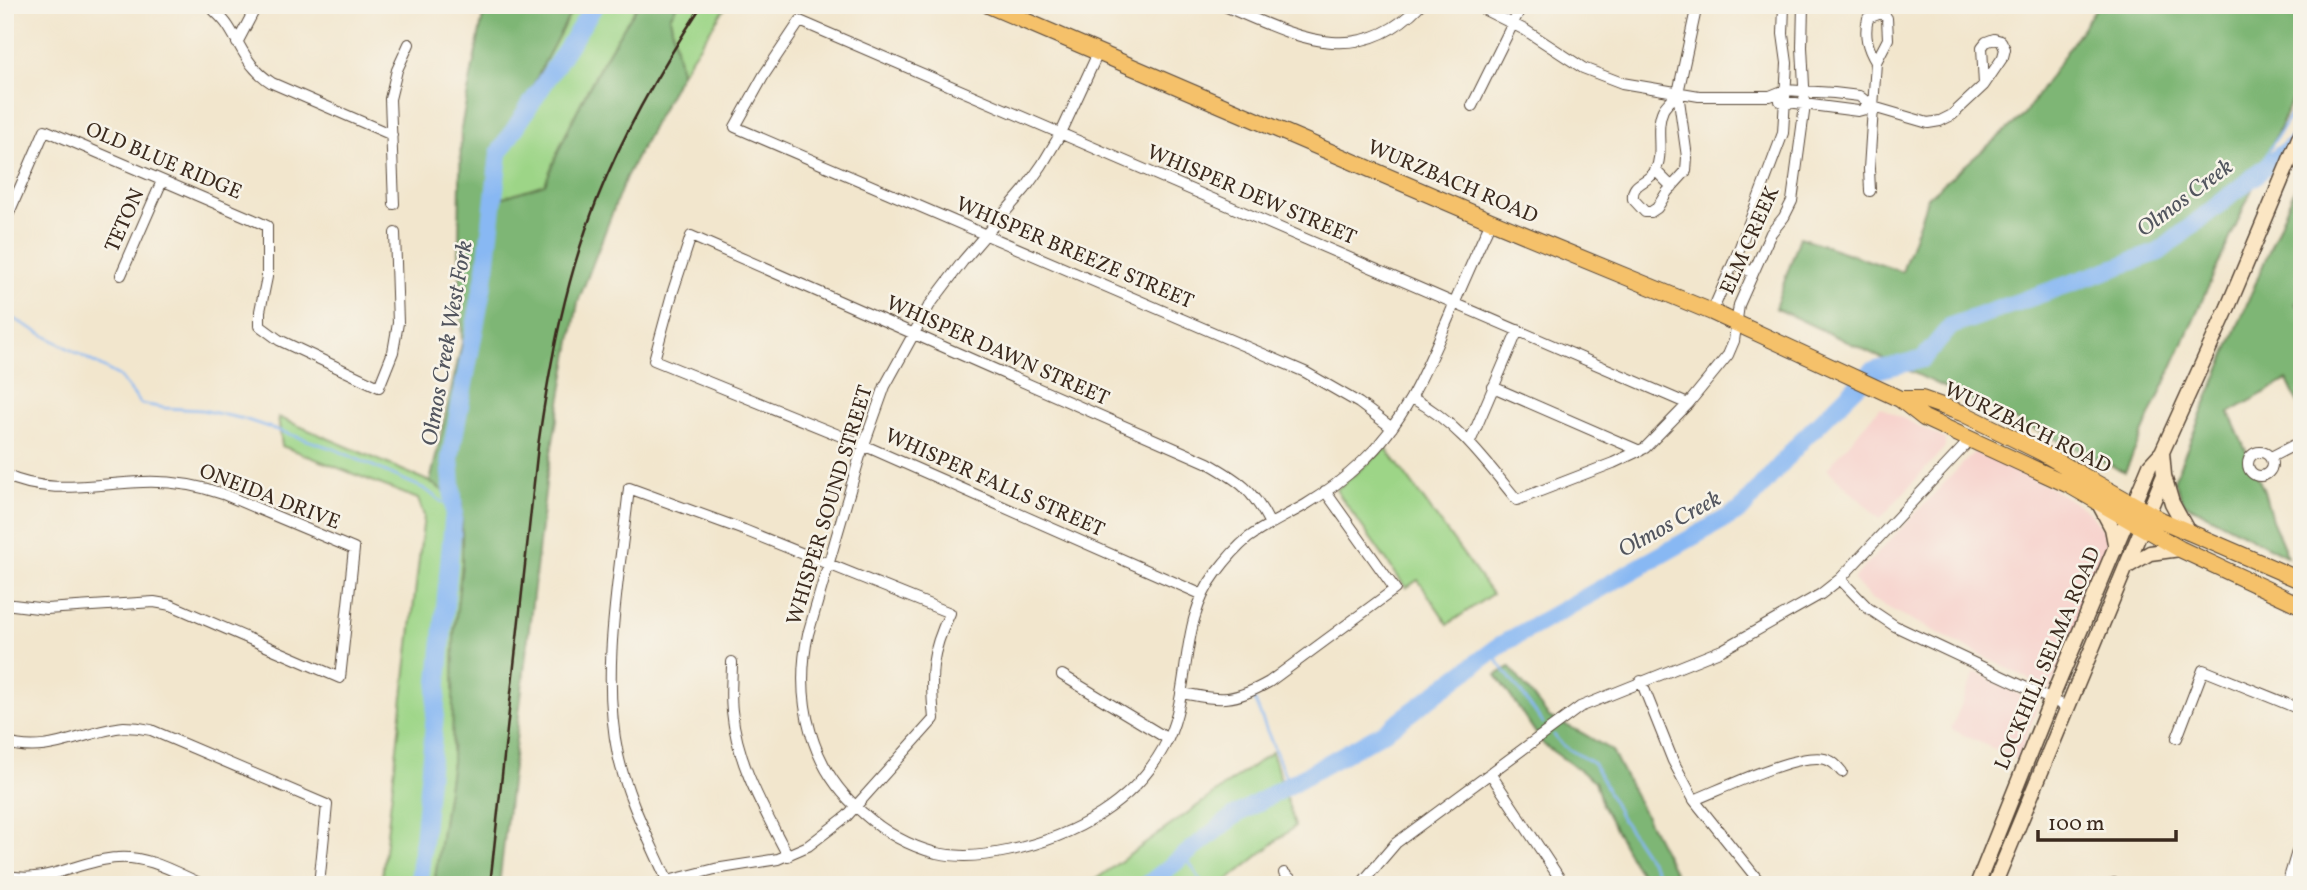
<svg xmlns="http://www.w3.org/2000/svg" width="2307" height="890" viewBox="0 0 2307 890" font-family="Vollkorn,serif">
	<style>
		.built { fill: #f7d0cb }
		.green { fill: #9dd587; stroke: #6c8052; stroke-width: 2 }
		.forest { fill: #7eb674; stroke: #5c7049; stroke-width: 2 }
		.lines { fill: none; stroke-linecap: round; stroke-linejoin: round }
		.stream { stroke: #88b8f3; stroke-width: 2.5 }
		.river { stroke: #88b8f3; stroke-width: 18 }
		.street-casing { stroke: #564638; stroke-width: 12 }
		.secondary-casing { stroke: #564638; stroke-width: 17 }
		.primary-casing { stroke: #564638; stroke-width: 18 }
		.street { stroke: #fff; stroke-width: 10 }
		.secondary { stroke: #fbe6c4; stroke-width: 14 }
		.primary { stroke: #f5c16b; stroke-width: 16 }
		.rail { stroke: #3b2a1e; stroke-width: 2.5 }
		.labels { text-anchor: middle; stroke-width: 5; stroke-linejoin: round; paint-order: stroke }
		.street-label { font-size: 21px; fill: #3b2a1e; stroke: #f7f3e8 }
		.water-label { font-size: 23px; font-style: italic; fill: #52555e; stroke: #f7f3e8 }
	</style>
	<rect width="100%" height="100%" fill="#f7f3e8"/>
	<filter id="ink" filterUnits="userSpaceOnUse"><feTurbulence type="fractalNoise" baseFrequency=".0143" numOctaves="2"/><feDisplacementMap in="SourceGraphic" scale="14" xChannelSelector="R" yChannelSelector="G"/><feConvolveMatrix kernelMatrix="1 2 1 2 8 2 1 2 1" color-interpolation-filters="sRGB"/></filter>
	<filter id="wash" filterUnits="userSpaceOnUse"><feTurbulence type="fractalNoise" baseFrequency=".00686" numOctaves="4" result="noise"/><feDisplacementMap in="SourceGraphic" scale="28" xChannelSelector="R" yChannelSelector="G"/><feGaussianBlur stdDeviation="1.57" result="paint"/><feColorMatrix in="noise" values="0 0 0 0 0 0 0 0 0 0 0 0 0 0 0 0 0 1.4 0 .05"/><feComposite in="paint" operator="in"/></filter>
	<g filter="url(#wash)">
		<rect width="100%" height="100%" fill="#f2e6cd"/>
		<!-- built -->
		<path class="built" d="M1880,407L1945,439V447L1880,519L1827,469Z
			M1974,452L2051,488L2088,511L2104,531L2108,542L2086,608L2050,690L1871,599L1853,579Z
			M1975,672L2038,704L2018,760L1951,729Z"/>
		<!-- green -->
		<path class="green" d="M575,5H638C601,61 568,122 545,184L500,198C495,142 549,55 575,5Z
			M677,5H727L681,73L670,17Z
			M278,417L430,482L462,503V563L454,634L452,762L434,885H381L424,516L418,499L282,446Z
			M1386,448L1492,594L1448,624L1418,580L1406,588L1336,490Z
			M1272,752L1295,826L1222,885H1088Z"/>
		<!-- forest -->
		<path class="forest" d="M485,5H575C551,51 493,148 501,198L545,184C569,122 601,61 638,5H677L670,17L681,73L626,177L578,302L547,475L499,885H434L452,762L454,634L462,563V503L430,482L462,343L459,238L461,128Z
			M2098,5H2302V78L2125,472L1775,308L1800,237L1902,272L1928,197L2024,115Z
			M2302,171V298L2295,304L2302,310V412L2287,380L2229,413L2264,491L2272,520L2288,557L2184,503L2174,480Z
			M1510,667L1549,717L1582,733L1612,751L1681,885H1649L1633,862L1602,805L1595,781L1544,745L1496,675Z"/>
		<g class="lines">
			<!-- stream -->
			<path class="stream" d="M2255,173L2302,96
				M5,314L119,376L141,404L165,408L202,410L244,419L334,449L425,489L454,511
				M1491,652L1543,723
				M1254,699L1289,785
				M1554,735L1562,745L1594,764L1620,816L1666,885
				M1184,855L1204,885"/>
			<!-- river -->
			<path class="river" d="M419,885L454,511L450,458L486,269L499,153L595,5
				M1147,885L1234,816L1387,730L1502,644L1741,510L1803,439L1872,371L1923,359L1951,326L2159,252L2302,138"/>
		</g>
	</g>
	<g filter="url(#ink)">
		<g class="lines">
			<!-- street casing -->
			<g class="street-casing">
				<path id="street" d="M209,5C215,12 223,18 228,26C243,49 247,67 272,83L392,135
					M1222,5C1291,34 1357,72 1420,5
					M1475,5L1525,30L1583,68L1622,83L1699,96H1770L1785,90L1834,93L1859,96L1873,107L1928,123L1940,121L1952,115L1984,85L2003,57L2005,49L2001,41L1994,39L1986,42L1982,47L1984,85
					M237,43L257,5
					M1098,53L1061,133L1042,165L1025,189L963,261L929,306L885,386L860,456L808,634C794,699 810,769 863,813C883,831 909,846 936,853C959,858 984,856 1007,851C1074,837 1137,803 1168,739C1192,686 1179,621 1216,573C1225,561 1236,548 1248,538C1266,525 1286,516 1305,505C1325,493 1345,478 1362,462C1406,421 1427,367 1450,314C1463,282 1477,252 1491,221
					M1678,93C1673,99 1666,104 1663,110C1654,129 1665,154 1655,171C1647,184 1631,182 1633,199L1645,212H1651L1657,208L1667,192L1686,171L1687,157L1678,93L1697,5
					M1780,101L1858,111L1873,107
					M1472,106L1522,5
					M1655,170L1672,187
					M1870,191L1869,169L1876,62L1888,39L1887,18L1881,13L1868,18C1864,35 1867,47 1876,62
					M394,204L390,99L397,70L409,44
					M5,222L45,130L252,219L267,226V277L260,311V326L279,340L379,387L393,352L398,323L395,233
					M1733,264L1753,272
					M121,275L162,181
					M1712,312L1738,252L1783,133L1787,63L1783,34L1784,5
					M1493,387L1640,451
					M1412,398C1457,422 1485,461 1517,500L1613,463L1645,448L1688,404L1728,355L1734,341L1739,305L1771,233L1784,217L1792,201L1805,105L1802,47L1803,5
					M1392,428L1359,403L1305,372L735,127L764,75L800,21L1688,404
					M1470,442L1518,330
					M2248 464a12 12 0 1 1 24 0a12 12 0 1 1-24 0Z
					M2271,457L2302,441
					M5,475C49,496 97,483 143,482C171,481 197,485 223,494L354,549L340,678L171,605L154,602L46,609L5,604
					M1840,579L1868,608L1895,626L2067,707
					M1203,595L863,445L654,360L672,294L691,236L1208,463C1240,481 1253,490 1270,524
					M732,662C732,678 730,695 732,711C737,764 764,809 788,856
					M1062,675L1168,739
					M1641,681L1673,761L1694,800L1762,885
					M1181,693C1221,700 1232,703 1269,682L1395,589L1325,491
					M2177,738L2203,670L2302,710
					M5,742C47,757 83,731 124,727C133,727 142,728 151,730L327,805L319,885
					M1490,773L1564,885
					M1694,800C1722,789 1797,752 1825,759C1833,761 1837,766 1842,772
					M1284,873L1297,885
					M5,875C45,886 78,860 117,858C148,855 176,873 204,885
					M2114,883L2119,885
					M652,885L715,869L778,859L808,846L847,816L934,719C930,675 930,654 950,613L744,530L629,488C620,574 600,670 618,755C628,800 649,839 667,880
					M1360,885L1396,843L1580,707L1722,650L1821,594L1840,579L1970,440
					M2287,885L2302,835"/>
			</g>
			<!-- secondary casing -->
			<g class="secondary-casing">
				<path id="secondary" d="M2164,476L2172,503L2188,532
					M2097,500L2112,528L2116,549
					M2128,566L2150,553L2180,549
					M1977,885L2051,700L2150,465L2162,452L2228,307L2302,131
					M1994,885L2164,475L2162,452"/>
			</g>
			<!-- primary casing -->
			<g class="primary-casing">
				<path id="primary" d="M988,5L1491,221L1712,312L1900,399L1924,418L2071,486L2180,549L2302,606
					M1900,399H1922L1962,413L2041,452L2161,520L2302,581"/>
			</g>
			<!-- street -->
			<use href="#street" class="street"/>
			<!-- secondary -->
			<use href="#secondary" class="secondary"/>
			<!-- primary -->
			<use href="#primary" class="primary"/>
			<!-- rail -->
			<path class="rail" d="M490,885L538,446C550,361 566,277 598,197C625,129 662,66 702,5"/>
		</g>
	</g>
	<g class="labels">
		<!-- street labels -->
		<g class="street-label">
			<text transform="translate(164 160) rotate(23)" y="7">OLD BLUE RIDGE</text>
			<text transform="translate(1453 181) rotate(23)" y="7">WURZBACH ROAD</text>
			<text transform="translate(1252 194) rotate(23)" y="7">WHISPER DEW STREET</text>
			<text transform="translate(124 220) rotate(-66)" y="7">TETON</text>
			<text transform="translate(1749 240) rotate(-66)" y="7">ELM CREEK</text>
			<text transform="translate(1075 252) rotate(23)" y="7">WHISPER BREEZE STREET</text>
			<text transform="translate(998 350) rotate(24)" y="7">WHISPER DAWN STREET</text>
			<text transform="translate(2028 427) rotate(26)" y="7">WURZBACH ROAD</text>
			<text transform="translate(995 482) rotate(24)" y="7">WHISPER FALLS STREET</text>
			<text transform="translate(270 496) rotate(21)" y="7">ONEIDA DRIVE</text>
			<text transform="translate(829 505) rotate(-73)" y="7">WHISPER SOUND STREET</text>
			<text transform="translate(2047 658) rotate(-67)" y="7">LOCKHILL SELMA ROAD</text>
		</g>
		<!-- water labels -->
		<g class="water-label">
			<text transform="translate(2184 197) rotate(-37)" y="8">Olmos Creek</text>
			<text transform="translate(446 343) rotate(-80)" y="8">Olmos Creek West Fork</text>
			<text transform="translate(1669 523) rotate(-29)" y="8">Olmos Creek</text>
		</g>
	</g>
	<!-- margin -->
	<rect width="2307" height="890" fill="none" stroke="#f7f3e8" stroke-width="28"/>
	<!-- scale -->
	<path d="M2038 830v10h138v-10" fill="none" stroke="#3b2a1e" stroke-width="3.5"/>
	<text x="2048" y="830" font-size="21" fill="#3b2a1e" stroke="#f7f3e8" stroke-width="5" paint-order="stroke">100 m</text>
</svg>
